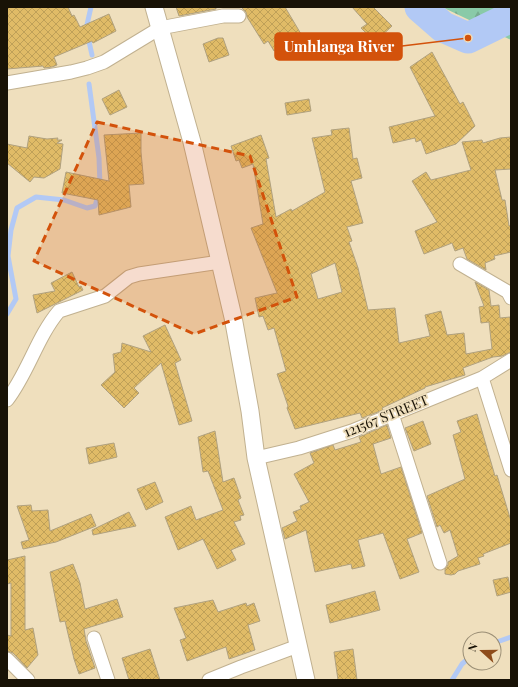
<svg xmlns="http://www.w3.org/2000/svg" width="518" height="687" viewBox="0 0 518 687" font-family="'Playfair Display',serif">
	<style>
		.forest { fill: url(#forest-firs) }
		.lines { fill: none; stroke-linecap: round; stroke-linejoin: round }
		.stream { stroke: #b2c9f5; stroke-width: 5 }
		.river { stroke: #b2c9f5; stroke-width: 31 }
		.building { fill: url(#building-cross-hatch); stroke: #b0a17f; fill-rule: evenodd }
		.minor-casing { stroke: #c1b190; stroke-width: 15 }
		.tertiary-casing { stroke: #c1b190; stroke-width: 19 }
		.minor { stroke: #fff; stroke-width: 13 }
		.tertiary { stroke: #fff; stroke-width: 17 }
		.marked { fill: #d3520b; fill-opacity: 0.2; stroke: #d3520b; stroke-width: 3; stroke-dasharray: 8 5; stroke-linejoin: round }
		.labels { text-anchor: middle; stroke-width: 3.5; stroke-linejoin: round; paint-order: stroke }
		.street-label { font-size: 14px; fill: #181206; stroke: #efdfbd }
		.leader { fill: none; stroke: #d3520b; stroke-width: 1.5 }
		.callout-dot { fill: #d3520b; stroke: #efdfbd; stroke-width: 1.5 }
		.callout { fill: #d3520b; stroke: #d3520b; stroke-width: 1.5 }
		.callout-label { font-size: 15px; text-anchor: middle; font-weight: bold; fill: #fff }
	</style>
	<defs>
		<pattern id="forest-firs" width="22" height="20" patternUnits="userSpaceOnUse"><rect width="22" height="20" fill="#89caa8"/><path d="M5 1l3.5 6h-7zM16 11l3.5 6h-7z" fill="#76ac8f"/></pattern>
		<pattern id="building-cross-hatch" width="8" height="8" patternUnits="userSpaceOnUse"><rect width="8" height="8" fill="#e0bb67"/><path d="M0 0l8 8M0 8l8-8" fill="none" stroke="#bfa058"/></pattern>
	</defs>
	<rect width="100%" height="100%" fill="#efdfbd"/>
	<!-- forest -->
	<path class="forest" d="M442,7H511V40Z"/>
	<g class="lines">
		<!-- stream -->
		<path class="stream" d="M86,29L91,7
			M88,37L92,55
			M89,84L99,158L100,185
			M7,314L16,299L8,256L11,230L17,208L36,197L64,200L87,208L95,206L99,193
			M494,643L511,637
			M452,680L462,664L470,657"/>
		<!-- river -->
		<path class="river" d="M420,7L443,27L468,38L511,17"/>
	</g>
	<!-- building -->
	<path class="building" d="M7,7H68L72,16L74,15L80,27L109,14L116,31L93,43L92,41L54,57L57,65L52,67L44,68L43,66L7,69Z
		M176,7H216V9L179,16Z
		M241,7H285L301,34L274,51L268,41L264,44L247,17L246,12Z
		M352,7H373L392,26L375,42L361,28L367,24Z
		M218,38H223L229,55L209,62L203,44Z
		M432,52L460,104L463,102L475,126L456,144L426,154L421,140L416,142L415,138L393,143L389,127L435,116L410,67Z
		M119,90L127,107L110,115L102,99Z
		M309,99L311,111L287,115L285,103Z
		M349,128L353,159L357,158L362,178L351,181L363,223L347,227L352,241L349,242L358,268L368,310L395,308L399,343L430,336L425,315L441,311L447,335L464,333L466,354L492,349L489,322L481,323L479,307L484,306L475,282L489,290L491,306L499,305L500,318L510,317L511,352L502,356L493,357L463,368L465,375L425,387V388L382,408L383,410L362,418L360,413L295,429L287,408L288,406L277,374L286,371L274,328L268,330L263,316L259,317L255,298L277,293L251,228L263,224L253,164L242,168L239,160L236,161L231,146L261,135L269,158L266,159L276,217L291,209L292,211L325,192L312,138L332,135L331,130ZM335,263L342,292L318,299L311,274Z
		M141,133V152L144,184L129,185L131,207L99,215L98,200L62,193L66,172L109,181L104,135Z
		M29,136L47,139L58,138L57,140H62L57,143L63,144L60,169L44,178L34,177L30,182L7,163V144L27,148Z
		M511,137V169L495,170L502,200H505L509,226L511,225V252L494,256L495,259L485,263L486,270L467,259L463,248L455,251L452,243L424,254L415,231L437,222L412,181L426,172L431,180L471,170L462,142L482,140L483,143L500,138Z
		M72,272L79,287L81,286L83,290L37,313L33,295L55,291L51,283Z
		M165,325L181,360L175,363L192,421L179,425L161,363L134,388L139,393L124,408L101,385L115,372L113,354L121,352L122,343L151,352L143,336Z
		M477,414L495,476L497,475L511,521V543L483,554L484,556L478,558L480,564L458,571L455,574L451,575L445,574V569L448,565V562L458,556L450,530L444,533L440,525L437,527L427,496L465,479L453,435L461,432L457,421Z
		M423,421L431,444L414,451L405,428Z
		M387,425L391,438L373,444L381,474L401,467L422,533L407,539L419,572L400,579L383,533L358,540L365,566L352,569L351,564L315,572L306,530L285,539L282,528L297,521L293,512L301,509L300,506L309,502L294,474L314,463L310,453L333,445L335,450L361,442L359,437Z
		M215,431L223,482L234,478L241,498L238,500L244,515L240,516L241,520L234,522L245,544L231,550L236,560L217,569L203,539L178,550L165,517L191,506L196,520L223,510L208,471L203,472L198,437Z
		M114,443L117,457L89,464L86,448Z
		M155,482L163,502L146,510L137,489Z
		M31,505L32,511L48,510L50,531L91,514L96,526L56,542L23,549L21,542L29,540L17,506Z
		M129,512L136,526L93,535L92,530Z
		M25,556V630L33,628L38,655L27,668L13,653L7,651V635L11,636V583L7,584V560Z
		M73,564L80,583L85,609L117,599L123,617L84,629L86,641L95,668L79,674L74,659L65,621L60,622L50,572Z
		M508,577L511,592L497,596L493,580Z
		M375,591L380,610L330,623L326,605Z
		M213,600L218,612L246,603L247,606L254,603L260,621L248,625L255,650L229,659L226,647L187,661L180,640L186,638L174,608Z
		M150,649L160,680H129L122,658Z
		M353,649L357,680H338L334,652Z"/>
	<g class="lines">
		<!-- minor casing -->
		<g class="minor-casing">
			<path id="minor" d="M7,83L71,72L87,68L104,62L160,28L223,16H239
				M460,264L508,292L511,298
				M482,378L511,470
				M7,400C28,373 37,337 59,311L105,296L129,277L139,274L220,262
				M392,414L440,563
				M256,458L299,448L352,431L482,378L511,360
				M94,638L108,680
				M7,659L28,680
				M209,680L241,667L298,646"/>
		</g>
		<!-- tertiary casing -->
		<g class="tertiary-casing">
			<path id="tertiary" d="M154,7L192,142L233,317L250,411L256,458L306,680"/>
		</g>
		<!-- minor -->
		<use href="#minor" class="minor"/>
		<!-- tertiary -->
		<use href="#tertiary" class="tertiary"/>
	</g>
	<!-- marked area -->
	<path class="marked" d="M97,122L250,156L297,297L194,334L34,261Z"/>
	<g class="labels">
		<!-- street labels -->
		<g class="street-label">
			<text transform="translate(386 416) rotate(-22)" y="5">121567 STREET</text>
		</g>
	</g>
	<!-- callouts -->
	<path class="leader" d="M468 38L402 46"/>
	<circle class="callout-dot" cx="468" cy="38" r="4"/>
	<rect class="callout" x="275" y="33" width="127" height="27" rx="4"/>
	<g class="callout-label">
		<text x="339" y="52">Umhlanga River</text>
	</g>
	<!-- border -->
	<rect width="518" height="687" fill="none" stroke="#181206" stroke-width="16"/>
	<!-- north arrow -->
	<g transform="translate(482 651) rotate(291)"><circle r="19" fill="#efdfbd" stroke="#998d74"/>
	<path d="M0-3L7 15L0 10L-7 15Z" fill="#8e4c1b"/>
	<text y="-6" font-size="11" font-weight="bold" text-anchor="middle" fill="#181206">N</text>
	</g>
</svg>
